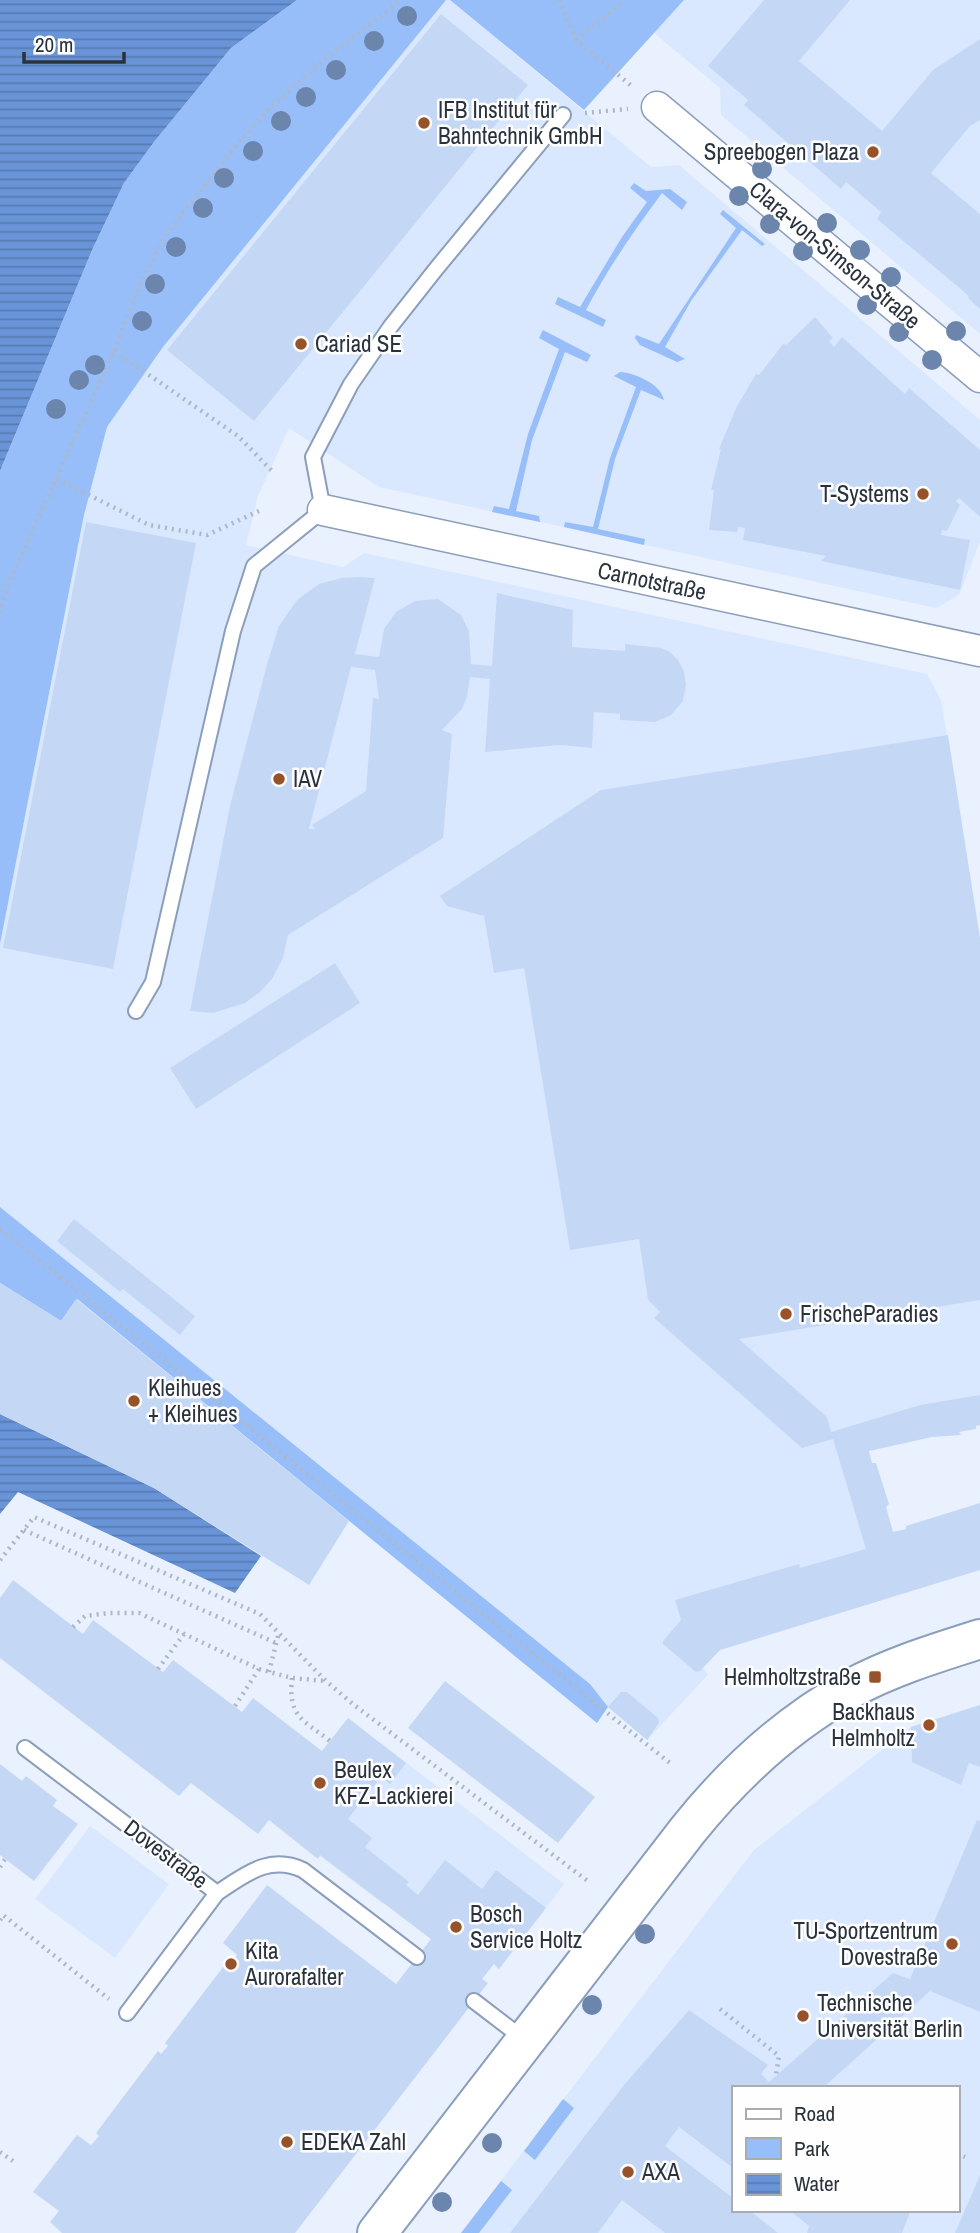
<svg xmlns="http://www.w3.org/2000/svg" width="980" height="2233" viewBox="0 0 980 2233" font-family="'Archivo Narrow',sans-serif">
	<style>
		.built { fill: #d9e8fe; fill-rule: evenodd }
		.green { fill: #98bef9 }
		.water { fill: url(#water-rules) }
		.building { fill: #c4d8f6; fill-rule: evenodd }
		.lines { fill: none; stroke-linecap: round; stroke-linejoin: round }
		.lane-casing { stroke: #8b9ebb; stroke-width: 18 }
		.street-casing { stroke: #8b9ebb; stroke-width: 33 }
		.secondary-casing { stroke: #8b9ebb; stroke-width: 42 }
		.path { stroke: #afb7c3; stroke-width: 4.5; stroke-dasharray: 2 5; stroke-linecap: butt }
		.lane { stroke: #fff; stroke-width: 14 }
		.street { stroke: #fff; stroke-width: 30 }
		.secondary { stroke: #fff; stroke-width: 38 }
		.tree { fill: #6b85ac }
		.poi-dot { fill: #985229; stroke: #fefefe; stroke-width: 2.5 }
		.labels { text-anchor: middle; stroke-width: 5; stroke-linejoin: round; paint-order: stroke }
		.poi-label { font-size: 23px; fill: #2a323e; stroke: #fefefe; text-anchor: start }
		.street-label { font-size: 23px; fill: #2a323e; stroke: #fefefe }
	</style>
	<defs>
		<pattern id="water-rules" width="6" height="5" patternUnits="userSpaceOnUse" patternTransform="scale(1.75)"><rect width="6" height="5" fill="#6995d8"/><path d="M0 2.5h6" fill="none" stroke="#577ab1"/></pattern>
	</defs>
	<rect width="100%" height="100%" fill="#e9f1fe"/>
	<!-- built -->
	<path class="built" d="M446,0H450L651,167L679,165L980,420V542L959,595L936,608L379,487L289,428L258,496L246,545L343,567L364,553L927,674L941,700L980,938V1395L831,1432L882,1600L720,1650L703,1668L708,1674L704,1679L647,1740L608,1707L589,1683L0,1207V944L84,515L107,427L163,347Z
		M684,0H980V334L721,115L720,88L654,33Z
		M980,1705V2233H461L754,1850L911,1727ZM733,2088H957V2210H733Z
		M348,1718L564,1884L499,1969L494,1964L482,1979L384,1903L383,1904L320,1856L318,1859L269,1820Z
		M90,1826L169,1884L115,1958L35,1899Z"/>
	<!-- green -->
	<path class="green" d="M297,0H446L163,347L107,427L84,515L0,944V471L93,248L124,183L154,142L231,48Z
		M450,0H684L584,110Z
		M634,183L646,191L670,189L687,202L682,210L662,193C634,231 608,268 586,310L606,320L603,327L555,304L558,297L580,307L622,237L647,202L630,188Z
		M723,210L765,244L762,246L742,230L691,301L665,347L685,359L677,362L640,345L635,338L636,335L659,344L736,228L720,214Z
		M543,330L591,355L587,362L565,352L532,440L516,511L539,516L540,522L492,512L494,506L509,509L528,434L559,349L539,338Z
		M620,372C635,373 661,384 664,400L641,390L615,459L598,529L645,539L644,545L564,527L565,522L593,527L610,458L636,387L614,376Z
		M0,1207L590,1684L608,1707L597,1723L77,1299L61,1321L0,1283Z
		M563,2099L574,2108L535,2160L524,2151Z
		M501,2181L512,2190L479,2233H461Z"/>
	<!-- water -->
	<path class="water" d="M0,0H297L231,48L154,142L124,183L93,248L0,471Z
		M0,1414L154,1488L261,1556L235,1593L18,1492L0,1514Z"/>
	<!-- building -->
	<path class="building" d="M764,0H850L799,61L882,131L933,70L980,39V120L970,126L931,173L980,214V309L968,298L969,296L877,219L881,212L846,182L841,189L744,105L748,100L708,66Z
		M441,14L528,85L254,421L167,350Z
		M815,317L833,338L829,341L834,347L842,337L905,394L909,388L980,450V517L959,498L956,501L960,505L947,531L942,530L941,535L970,540L960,590L821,561L826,556L743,540L745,528L738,527L737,532L709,530L714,490H711L721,449H719L736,408L756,374L759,375L784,343L786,345Z
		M86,522L196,543L113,969L3,948Z
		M359,577L375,578L355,654L379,657L384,629L396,612L415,601L438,599L461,615L469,631L471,664L492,666L497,593L573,610L572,647L625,651V644L661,648L670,652L678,660L684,671L686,685L683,701L671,715L655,722L620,720V714L594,712L592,748L560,745L485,752L490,679L470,677L467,697L462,709L442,730L452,734L443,838L288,935L283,958L272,979L260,992L245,1003L213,1013L190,1011L230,806L267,664L279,626L297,600L319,584L342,578ZM351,667L375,670L379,699L373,698L366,791L312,825L315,829H309Z
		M948,735L980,938V1300L739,1339L827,1417L831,1432L920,1405L980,1395V1425L976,1426V1429L959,1432L961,1435L932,1437L869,1451L872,1463H876L889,1504L886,1507L893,1532L906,1529V1526L980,1503V1570L720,1650L700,1671L696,1672L663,1644V1641L681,1620L675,1600L799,1564L800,1568L866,1549L833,1439L802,1448L654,1318L660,1312L648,1300L639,1239L570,1250L524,968L494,973L484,916L447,906L440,896L601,790Z
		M335,963L360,1003L196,1109L170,1068Z
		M74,1219L195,1316L180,1335L123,1289L120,1292L57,1241Z
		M0,1283L61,1321L76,1299L349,1521L309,1585L154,1488L0,1414Z
		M13,1580L83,1634L93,1620L163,1672L173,1660L242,1712L253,1698L322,1751L348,1718L406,1763L390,1784L381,1777L348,1819L372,1838L365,1847L409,1882L406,1885L418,1895L445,1860L482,1889L496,1870L546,1908L499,1969L494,1964L482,1979L488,1983L295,2233H62L50,2222L59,2211L33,2192L77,2135L91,2145L99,2136L96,2133L158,2051L161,2054L168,2046L165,2043L227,1962L230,1964L237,1955L223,1943L267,1885L396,1984L431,1939L320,1855L318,1859L269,1820L258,1834L191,1783L179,1796L0,1658V1598Z
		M445,1681L595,1797L558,1843L408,1728Z
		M621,1692H627L658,1718L659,1723L647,1740L608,1707Z
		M980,1705V1767L969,1763L961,1785L912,1762L911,1727Z
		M0,1764L22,1781L26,1776L57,1800L53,1806L78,1824L34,1881L0,1855Z
		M977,1820L980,1821V2012L930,1991L823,2088H733V2168L679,2127L665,2146L733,2198V2210H749L778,2233H665L622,2200L598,2233H510L624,2085L689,2010L768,2065L761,2074L769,2082L893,1973L910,1979Z
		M980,2175V2233H955Z
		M789,2210H911L902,2233H807L809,2226Z"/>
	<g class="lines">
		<!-- lane casing -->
		<g class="lane-casing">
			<path id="lane" d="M136,1011L153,982L233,631L254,566L323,510L313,457L351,384L391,326L436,269L563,115
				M25,1748L217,1893C245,1875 269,1854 303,1870L417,1957
				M474,2001L525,2040
				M127,2013L217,1893"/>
		</g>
		<!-- street casing -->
		<g class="street-casing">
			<path id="street" d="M657,107L980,377
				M323,510L980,651"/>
		</g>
		<!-- secondary casing -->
		<g class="secondary-casing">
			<path id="secondary" d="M377,2233L688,1830C733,1774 787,1724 850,1689C890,1667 936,1653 980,1639"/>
		</g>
		<!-- path -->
		<path class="path" d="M559,0L576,40L634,88
			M576,40L625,0
			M585,113L628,109
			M114,351L238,436L274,473
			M57,479L149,525L207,535L261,510
			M0,613L9,582L25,547L114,351L135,295L164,237L236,146L271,107L327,57L401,0
			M0,1229L670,1763
			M24,1530L276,1643
			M0,1560L34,1517L260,1614L326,1681L354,1705L589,1882
			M73,1627L85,1616L109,1613H139L259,1669L292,1678L325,1681
			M158,1669L184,1634
			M269,1672L279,1632
			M292,1678C288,1717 302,1719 330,1741
			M235,1706L259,1669
			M0,1867L5,1859
			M0,1920L3,1915L109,1999
			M720,2009L779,2056L776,2075
			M0,2152L13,2161
			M957,2154L965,2157"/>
		<!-- lane -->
		<use href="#lane" class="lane"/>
		<!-- street -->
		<use href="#street" class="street"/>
		<!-- secondary -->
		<use href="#secondary" class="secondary"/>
	</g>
	<!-- trees -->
	<g class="tree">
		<circle cx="407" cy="16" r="10"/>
		<circle cx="374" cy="41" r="10"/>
		<circle cx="336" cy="70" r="10"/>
		<circle cx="306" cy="97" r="10"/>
		<circle cx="281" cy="121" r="10"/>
		<circle cx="253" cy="151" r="10"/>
		<circle cx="762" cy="169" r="10"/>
		<circle cx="224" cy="178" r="10"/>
		<circle cx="739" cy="196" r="10"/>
		<circle cx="203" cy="208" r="10"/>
		<circle cx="827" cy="223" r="10"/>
		<circle cx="770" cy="224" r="10"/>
		<circle cx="176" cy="247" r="10"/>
		<circle cx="860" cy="250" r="10"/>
		<circle cx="803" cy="251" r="10"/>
		<circle cx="891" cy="277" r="10"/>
		<circle cx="155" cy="284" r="10"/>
		<circle cx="867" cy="305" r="10"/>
		<circle cx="142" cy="321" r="10"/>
		<circle cx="956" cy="331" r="10"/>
		<circle cx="899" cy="332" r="10"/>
		<circle cx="932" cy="360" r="10"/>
		<circle cx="95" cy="365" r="10"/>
		<circle cx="79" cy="380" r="10"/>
		<circle cx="56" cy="409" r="10"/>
		<circle cx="645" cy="1934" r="10"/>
		<circle cx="592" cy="2005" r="10"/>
		<circle cx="492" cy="2143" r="10"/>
		<circle cx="442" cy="2202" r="10"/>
	</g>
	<!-- markers -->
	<g class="poi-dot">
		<circle cx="424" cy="123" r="7"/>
		<circle cx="873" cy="152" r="7"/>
		<circle cx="301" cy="344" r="7"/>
		<circle cx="923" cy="494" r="7"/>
		<circle cx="279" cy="779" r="7"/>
		<circle cx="786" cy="1314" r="7"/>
		<circle cx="134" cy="1401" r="7"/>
		<rect x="868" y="1670" width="14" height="14" rx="3.5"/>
		<circle cx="929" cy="1725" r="7"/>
		<circle cx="320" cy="1783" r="7"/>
		<circle cx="456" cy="1927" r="7"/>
		<circle cx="952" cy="1944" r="7"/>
		<circle cx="231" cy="1964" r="7"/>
		<circle cx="803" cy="2016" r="7"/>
		<circle cx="287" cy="2142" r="7"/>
		<circle cx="628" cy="2172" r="7"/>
	</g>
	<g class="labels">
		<!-- poi labels -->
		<g class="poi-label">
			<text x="438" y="118">IFB Institut für<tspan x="438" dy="26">Bahntechnik GmbH</tspan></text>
			<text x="859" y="160" text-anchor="end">Spreebogen Plaza</text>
			<text x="315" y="352">Cariad SE</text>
			<text x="909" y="502" text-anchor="end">T-Systems</text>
			<text x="293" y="787">IAV</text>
			<text x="800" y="1322">FrischeParadies</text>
			<text x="148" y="1396">Kleihues<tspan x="148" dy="26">+ Kleihues</tspan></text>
			<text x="861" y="1685" text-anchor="end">Helmholtzstraße</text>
			<text x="915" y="1720" text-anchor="end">Backhaus<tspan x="915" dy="26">Helmholtz</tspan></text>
			<text x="334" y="1778">Beulex<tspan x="334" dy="26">KFZ-Lackierei</tspan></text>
			<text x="470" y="1922">Bosch<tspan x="470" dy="26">Service Holtz</tspan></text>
			<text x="938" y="1939" text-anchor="end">TU-Sportzentrum<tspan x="938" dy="26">Dovestraße</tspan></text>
			<text x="245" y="1959">Kita<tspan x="245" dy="26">Aurorafalter</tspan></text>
			<text x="817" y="2011">Technische<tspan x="817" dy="26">Universität Berlin</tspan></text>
			<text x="301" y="2150">EDEKA Zahl</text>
			<text x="642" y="2180">AXA</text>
		</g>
		<!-- street labels -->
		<g class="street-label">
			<text transform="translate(835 255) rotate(40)" y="8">Clara-von-Simson-Straße</text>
			<text transform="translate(652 581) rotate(12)" y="8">Carnotstraße</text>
			<text transform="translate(166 1854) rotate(37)" y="8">Dovestraße</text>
		</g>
	</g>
	<!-- legend -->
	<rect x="732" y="2086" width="228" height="126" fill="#fefefe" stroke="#a9acb1" stroke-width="2"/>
	<rect x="746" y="2109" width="35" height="10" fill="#ffffff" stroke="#a9acb1" stroke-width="2"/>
	<text x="794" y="2121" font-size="21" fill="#2a323e">Road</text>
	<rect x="746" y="2138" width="35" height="21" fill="#98bef9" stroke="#a9acb1" stroke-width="2"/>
	<text x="794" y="2156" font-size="21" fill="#2a323e">Park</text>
	<rect x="746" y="2174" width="35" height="21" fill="url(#water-rules)" stroke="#a9acb1" stroke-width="2"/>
	<text x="794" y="2191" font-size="21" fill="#2a323e">Water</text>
	<!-- scale -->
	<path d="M24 52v10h100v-10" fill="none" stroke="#2a323e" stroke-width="3.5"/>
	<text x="35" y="52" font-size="21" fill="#2a323e" stroke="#fefefe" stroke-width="5" paint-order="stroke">20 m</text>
</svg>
